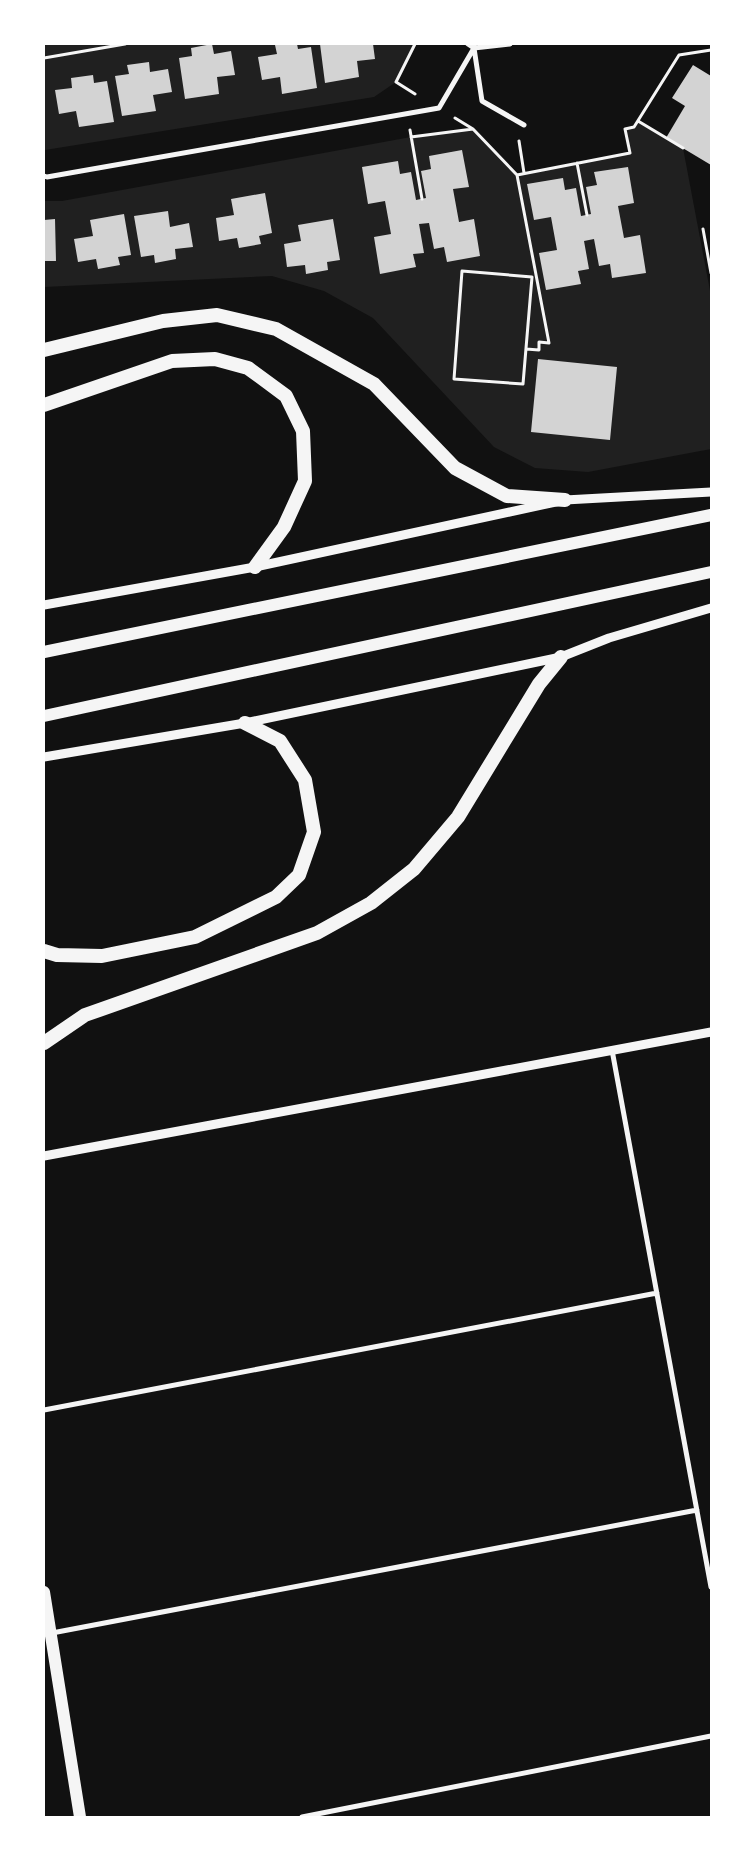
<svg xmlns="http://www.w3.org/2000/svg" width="755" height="1861" viewBox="0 0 755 1861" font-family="Poppins,sans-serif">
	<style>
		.green { fill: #202020 }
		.building { fill: #d3d3d3 }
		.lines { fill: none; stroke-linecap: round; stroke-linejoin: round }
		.path { stroke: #f5f5f5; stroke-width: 3 }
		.minor { stroke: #f5f5f5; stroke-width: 5 }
		.tertiary { stroke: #f5f5f5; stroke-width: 9 }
		.primary { stroke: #f5f5f5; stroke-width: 12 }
		.trunk { stroke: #f5f5f5; stroke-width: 14 }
	</style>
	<rect width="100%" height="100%" fill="#111"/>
	<!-- green -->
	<path class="green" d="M44,44H415L396,82L374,97L45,150Z
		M638,121L683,148L711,296V449L588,472L535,468L494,447L373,318L324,291L272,276L44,287V201H62L411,137L473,129L517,174L629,153L625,129L634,127Z"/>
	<!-- building -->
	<path class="building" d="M212,44L214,54L231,51L235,75L217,77L219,94L185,99L179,58L192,56L191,48Z
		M281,44H297L298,49L311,47L317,88L282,94L280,77L262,80L258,57L277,54L275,45Z
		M320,44H373L375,59L357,61L359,77L325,83Z
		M149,62L150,72L168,69L172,92L153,95L156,111L122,116L115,76L129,74L127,65Z
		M693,65L711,76V165L666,138L685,106L672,98Z
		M93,75L94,83L107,81L114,122L79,127L76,111L59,114L55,90L72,88L71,78Z
		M462,150L469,187L453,189L459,222L474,219L480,256L447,262L444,247L434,249L429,223L419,224L424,253L413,254L416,267L380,274L374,237L391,234L385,201L368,204L362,167L398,161L400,174L411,172L416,200L426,198L421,171L431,169L429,156Z
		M628,167L634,203L618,206L624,238L640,235L646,273L612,278L610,264L599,266L594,239L584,241L589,269L578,271L581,284L546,290L539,253L557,250L551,217L534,220L527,184L563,178L565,190L576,188L581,216L591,214L586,187L597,185L594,172Z
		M265,193L272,233L259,236L261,244L239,248L237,238L219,241L216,218L234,215L231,199Z
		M168,211L170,227L189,223L193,247L175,249L176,259L155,263L154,255L141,257L134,216Z
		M124,214L131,255L118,257L120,265L98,269L96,259L78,262L74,239L93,236L90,220Z
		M55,219L56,261H44V220Z
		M333,219L340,260L327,262L328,270L306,274L305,265L287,267L284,244L301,241L298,225Z
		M538,359L617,367L610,440L531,432Z"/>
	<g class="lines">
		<!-- path -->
		<path class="path" d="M415,44L396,82L415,94
			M44,58L125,44
			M455,118L473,129
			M638,121L683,148
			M410,130L422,199
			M411,137L473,129L517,175
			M519,141L524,173
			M577,163L587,215
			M703,229L711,273
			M462,271L532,277L523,384L454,379Z
			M526,349L539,350V342L549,343L517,175L630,153L625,129L634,127L679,55L711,50"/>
		<!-- minor -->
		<path class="minor" d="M468,44L474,48L482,101L524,125
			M474,48L510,44
			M44,176L47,177L439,108L474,48V44
			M612,1050L711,1587
			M44,1410L657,1293
			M52,1633L697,1510
			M302,1817L711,1736"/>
		<!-- tertiary -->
		<path class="tertiary" d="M44,605L255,567L565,500L711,492
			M44,757L245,723L561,657L609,638L711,608
			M44,1156L711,1032"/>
		<!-- primary -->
		<path class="primary" d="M44,652L711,515
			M44,716L711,572
			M44,1592L80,1817"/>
		<!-- trunk -->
		<path class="trunk" d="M44,350L163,321L217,315L276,329L374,384L455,468L507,496L565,500
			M44,405L172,361L215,359L248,368L286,396L303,431L305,481L284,527L255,567
			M44,951L57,955L102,956L195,937L276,897L299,875L314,832L305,780L280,741L245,723
			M44,1043L85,1015L317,933L371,903L414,869L458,817L539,684L561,657"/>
	</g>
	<!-- border -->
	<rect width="755" height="1861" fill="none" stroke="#ffffff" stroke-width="90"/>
</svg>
